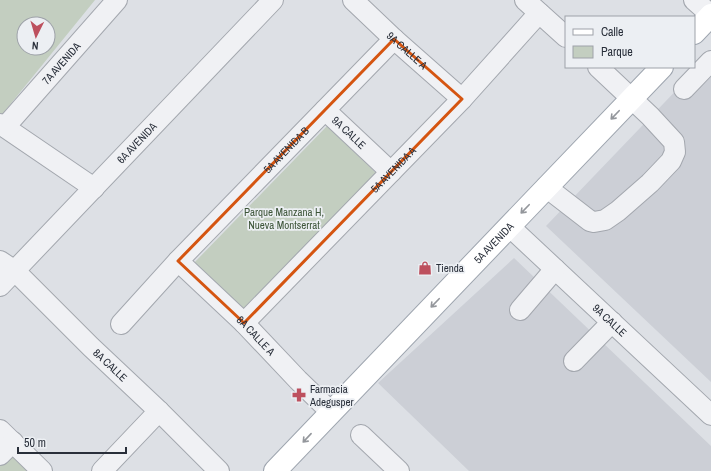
<svg xmlns="http://www.w3.org/2000/svg" width="711" height="471" viewBox="0 0 711 471" font-family="'Archivo Narrow',sans-serif">
	<style>
		.built { fill: #cccfd6 }
		.green { fill: #c3cec0; fill-rule: evenodd }
		.lines { fill: none; stroke-linecap: round; stroke-linejoin: round }
		.minor-casing { stroke: #a3a7ae; stroke-width: 22 }
		.major-casing { stroke: #9ea5af; stroke-width: 24 }
		.minor { stroke: #f0f1f4; stroke-width: 20 }
		.major { stroke: #fff; stroke-width: 22 }
		.oneway { stroke: #94979c }
		.marked { fill: none; stroke: #d55511; stroke-width: 3; stroke-linejoin: round }
		.labels { text-anchor: middle; stroke-width: 3.5; stroke-linejoin: round; paint-order: stroke }
		.street-label { font-size: 11px; fill: #292f3a; stroke: #eceff3 }
		.park-label { font-size: 11px; fill: #3c5438; stroke: #eceff3 }
		.poi-label { font-size: 11px; fill: #292f3a; stroke: #eceff3; text-anchor: start }
	</style>
	<rect width="100%" height="100%" fill="#dde0e5"/>
	<!-- built -->
	<path class="built" d="M711,54V382L546,226Z
		M514,258L711,446V471H469L378,383Z"/>
	<!-- green -->
	<path class="green" d="M0,0H95L0,117ZM24,24H48V48H24Z
		M327,126L376,173L240,312L192,265Z
		M9,451L29,471H0V461Z"/>
	<g class="lines">
		<!-- minor casing -->
		<g class="minor-casing">
			<g id="minor">
				<path id="s1" d="M353,0L394,39L462,99"/>
				<path d="M525,0L566,37"/>
				<path d="M694,0L711,15"/>
				<path d="M684,89L711,61"/>
				<path id="s2" d="M325,110L391,172"/>
				<path d="M0,124L94,188"/>
				<path id="s3" d="M5,127L117,0"/>
				<path d="M546,187L590,221L594,222L605,220L618,211L650,183L671,161L675,152L674,142L650,116L598,67"/>
				<path id="s4" d="M509,226L711,415"/>
				<path id="s5" d="M0,261L15,271L91,347L159,411L219,471"/>
				<path id="s6" d="M178,261L244,323L298,380L331,412"/>
				<path id="s7" d="M0,286L273,0"/>
				<path d="M520,310L555,269"/>
				<path id="s8" d="M244,323L462,99L539,13"/>
				<path id="s9" d="M121,324L178,261L394,39"/>
				<path d="M574,361L612,322"/>
				<path d="M0,430L42,471"/>
				<path d="M361,435L399,471"/>
				<path d="M0,455L13,442"/>
				<path d="M102,471L159,411"/>
			</g>
		</g>
		<!-- major casing -->
		<g class="major-casing">
			<g id="major">
				<path d="M694,33L711,15"/>
				<path id="s10" d="M275,471L662,67"/>
			</g>
		</g>
		<!-- minor -->
		<use href="#minor" class="minor"/>
		<!-- major -->
		<use href="#major" class="major"/>
	</g>
	<!-- one-way arrows -->
	<defs><path id="oneway-shaft" d="M-6 0H5M1.5-3L5.5 0L1.5 3" fill="none" stroke-width="1.6" stroke-linecap="round" stroke-linejoin="round"/></defs>
	<g class="oneway">
		<use href="#oneway-shaft" transform="translate(615 115) rotate(134)"/>
		<use href="#oneway-shaft" transform="translate(525 209) rotate(134)"/>
		<use href="#oneway-shaft" transform="translate(435 303) rotate(134)"/>
		<use href="#oneway-shaft" transform="translate(307 438) rotate(133)"/>
	</g>
	<!-- marked area -->
	<path class="marked" d="M394,39L462,99L244,323L178,261Z"/>
	<!-- icons -->
	<defs>
		<g id="shop-bare" transform="scale(1.08)"><path d="M-5-2.5h2.3a2.7 3.5 0 0 1 5.4 0H5L5.5 6h-11ZM-1.5-2.5h3a1.5 2.3 0 0 0-3 0Z" fill="#bd505e" stroke="#eceff3" stroke-width="2.5" paint-order="stroke"/></g>
		<g id="pharmacy-bare" transform="scale(1.08)"><path d="M-2-6h4v4h4v4h-4v4h-4v-4h-4v-4h4Z" fill="#bd505e" stroke="#eceff3" stroke-width="2.5" paint-order="stroke"/></g>
	</defs>
	<g fill-rule="evenodd">
		<use href="#shop-bare" x="425" y="268"/>
		<use href="#pharmacy-bare" x="299" y="395"/>
	</g>
	<g class="labels">
		<!-- street labels -->
		<g class="street-label">
			<text dy="4" stroke="none"><textPath href="#s1" startOffset="74">9A CALLE A</textPath></text>
			<text dy="4" stroke="none"><textPath href="#s3" startOffset="85">7A AVENIDA</textPath></text>
			<text dy="4" stroke="none"><textPath href="#s2" startOffset="33">9A CALLE</textPath></text>
			<text dy="4" stroke="none"><textPath href="#s7" startOffset="198">6A AVENIDA</textPath></text>
			<text dy="4" stroke="none"><textPath href="#s9" startOffset="240">5A AVENIDA B</textPath></text>
			<text dy="4" stroke="none"><textPath href="#s8" startOffset="214">5A AVENIDA A</textPath></text>
			<text dy="4" stroke="none"><textPath href="#s10" startOffset="316">5A AVENIDA</textPath></text>
			<text dy="4" stroke="none"><textPath href="#s4" startOffset="138">9A CALLE</textPath></text>
			<text dy="4" stroke="none"><textPath href="#s6" startOffset="108">8A CALLE A</textPath></text>
			<text dy="4" stroke="none"><textPath href="#s5" startOffset="152">8A CALLE</textPath></text>
		</g>
		<!-- park labels -->
		<g class="park-label">
			<text x="284" y="216">Parque Manzana H,<tspan x="284" dy="13">Nueva Montserrat</tspan></text>
		</g>
		<!-- poi labels -->
		<g class="poi-label">
			<text x="436" y="272">Tienda</text>
			<text x="310" y="393">Farmacia<tspan x="310" dy="13">Adegusper</tspan></text>
		</g>
	</g>
	<!-- legend -->
	<rect x="565" y="16" width="130" height="52" fill="#eceff3" stroke="#9ea2a9"/>
	<rect x="573" y="29" width="20" height="6" fill="#ffffff" stroke="#9ea2a9"/>
	<text x="601" y="36" font-size="12" fill="#292f3a">Calle</text>
	<rect x="573" y="46" width="20" height="12" fill="#c3cec0" stroke="#9ea2a9"/>
	<text x="601" y="56" font-size="12" fill="#292f3a">Parque</text>
	<!-- north arrow -->
	<g transform="translate(36 36) rotate(185)"><circle r="19" fill="#eceff3" stroke="#9ea2a9"/>
	<path d="M0-3L7 15L0 10L-7 15Z" fill="#bd505e"/>
	<text y="-6" font-size="11" font-weight="bold" text-anchor="middle" fill="#292f3a">N</text>
	</g>
	<!-- scale -->
	<path d="M18 447v6h108v-6" fill="none" stroke="#292f3a" stroke-width="2"/>
	<text x="24" y="447" font-size="12" fill="#292f3a" stroke="#eceff3" stroke-width="3" paint-order="stroke">50 m</text>
</svg>
